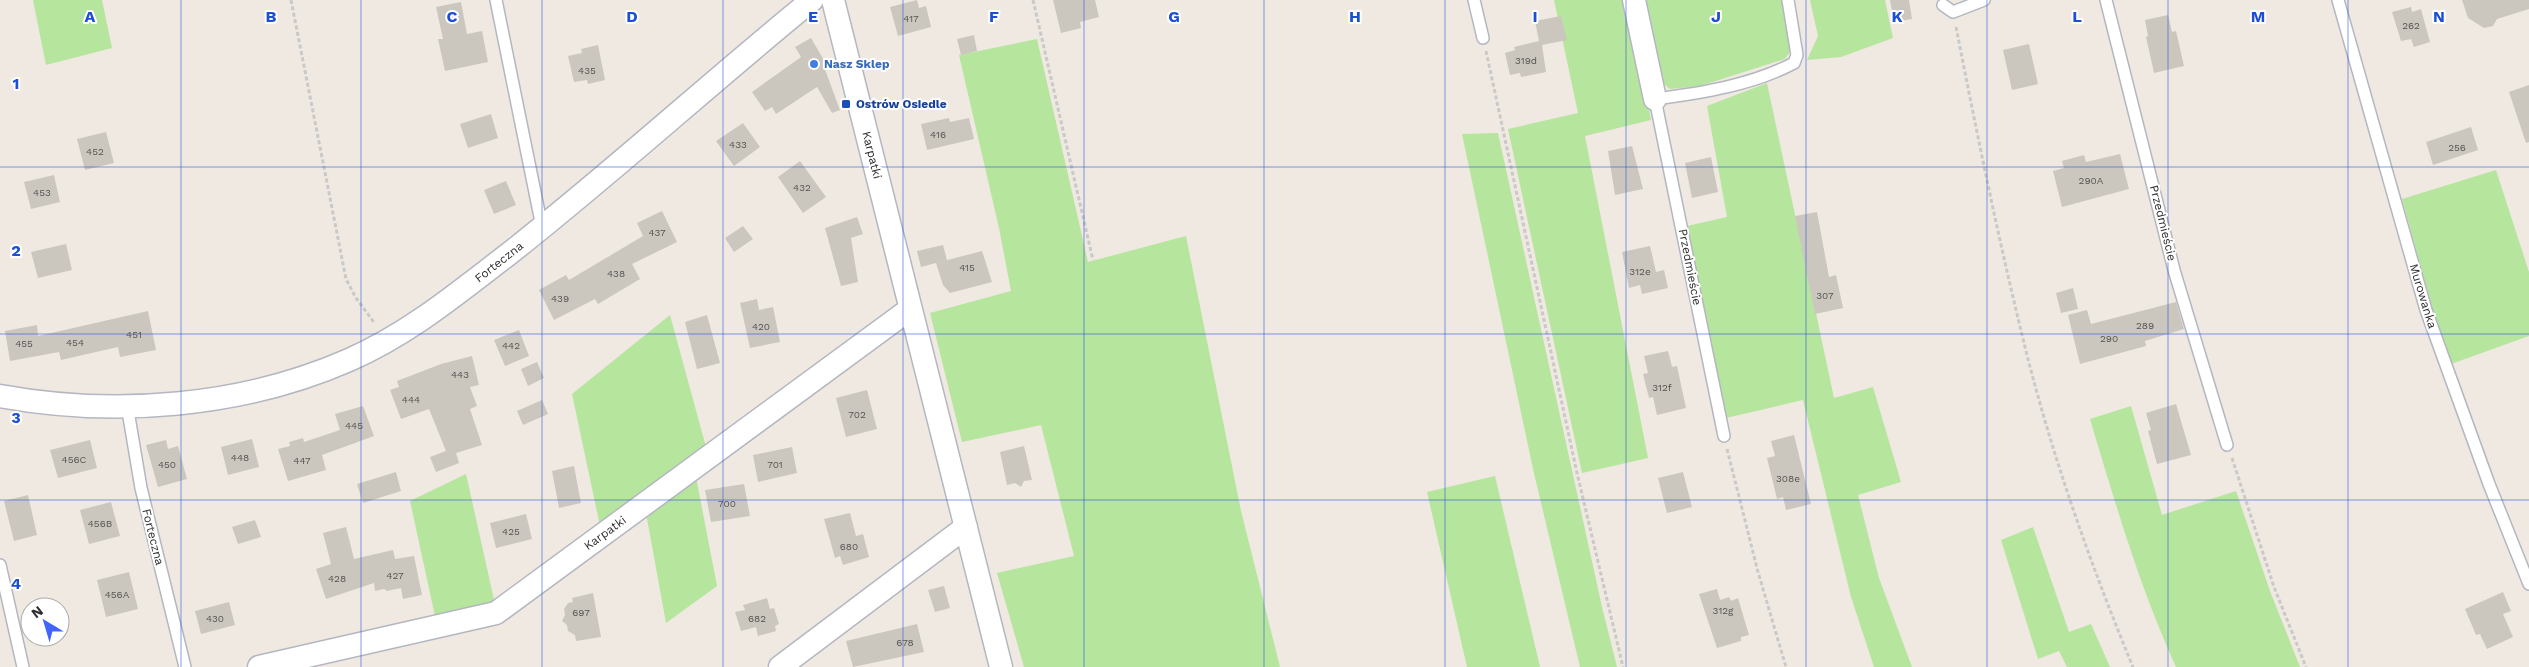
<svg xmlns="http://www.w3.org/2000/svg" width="2529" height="667" viewBox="0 0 2529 667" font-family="'Work Sans',sans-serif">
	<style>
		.green { fill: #b6e59e }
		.building { fill: #cbc7bf }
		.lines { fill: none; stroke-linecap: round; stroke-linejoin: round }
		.service-casing { stroke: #b4b7c1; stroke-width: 14 }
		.minor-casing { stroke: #b4b7c1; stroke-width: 25 }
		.path { stroke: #c9c9c9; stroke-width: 3; stroke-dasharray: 4 2.5; stroke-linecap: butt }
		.service { stroke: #fff; stroke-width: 11 }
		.minor { stroke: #fff; stroke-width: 22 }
		.grid { fill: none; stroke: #1d4ed8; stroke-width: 1; stroke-opacity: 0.55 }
		.shop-dot { fill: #3f7fe0; stroke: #fff; stroke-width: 2 }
		.transit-dot { fill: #1a4fb4; stroke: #fff; stroke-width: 2 }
		.labels { text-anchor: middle; stroke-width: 4; stroke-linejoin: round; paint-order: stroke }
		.number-label { font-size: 10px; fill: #555452 }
		.shop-label { font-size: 12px; font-weight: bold; fill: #366cbe; stroke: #fff; text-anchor: start }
		.transit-label { font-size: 12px; font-weight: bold; fill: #164399; stroke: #fff; text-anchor: start }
		.street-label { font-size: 12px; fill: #2e2e2e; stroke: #fff }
		.grid-label { font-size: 16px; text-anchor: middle; font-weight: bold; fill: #1d4ed8; stroke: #fff; stroke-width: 4; stroke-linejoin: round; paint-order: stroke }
	</style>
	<rect width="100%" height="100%" fill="#efe9e1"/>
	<!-- green -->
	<path class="green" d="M33,0H102L112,48L46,65Z
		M1554,0H1628L1651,120L1585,136L1648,458L1582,473L1508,129L1578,113Z
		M1640,0H1783L1792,49L1785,59L1700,86L1670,89L1658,79Z
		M1810,0H1885L1893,38L1841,57L1807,60L1818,36Z
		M1037,39L1088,262L1186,236L1241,511L1280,667H1024L997,573L1074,556L1041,425L962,442L930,313L1011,291L999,228L959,55Z
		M1767,83L1834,398L1873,387L1901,482L1858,495L1879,578L1912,667H1874L1851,597L1803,400L1726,418L1687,226L1727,217L1707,106Z
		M1498,133L1602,607L1617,667H1580L1533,469L1462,134Z
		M2496,170L2529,272V336L2451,364L2439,332L2402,199Z
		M670,315L706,447L600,526L572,394Z
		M2131,406L2162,515L2236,491L2270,591L2300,667H2176C2140,588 2115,503 2090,419Z
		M466,474L495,604L435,616L410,501Z
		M1495,476L1540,667H1467L1427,492Z
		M696,477L717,586L666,623L646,513Z
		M2033,527L2069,632L2091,624L2110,667H2067L2059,651L2038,659L2001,540Z"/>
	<!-- building -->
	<path class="building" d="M917,0L919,8L926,6L931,27L898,36L890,7Z
		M1053,0H1095L1099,17L1080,22L1081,28L1061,33Z
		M1890,0H1909L1912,19L1894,22Z
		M2462,0H2529V9L2497,19L2493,26L2484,28L2468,18Z
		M461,2L467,34L482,31L488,62L445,71L438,39H443L436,7Z
		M2411,7L2412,12L2421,9L2430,42L2414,47L2411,39L2401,41L2392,12Z
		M2168,15L2172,32L2176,31L2184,66L2154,73L2146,37L2148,36L2145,20Z
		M1561,16L1567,40L1542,45L1546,72L1521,77L1520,73L1510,75L1505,53L1515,50L1514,47L1539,41L1535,21Z
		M974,35L977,51L961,55L957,39Z
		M811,38L825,62L823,64L840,110L832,113L817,87L776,114L772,107L765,111L752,92L801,57L795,47Z
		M2029,44L2038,84L2012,90L2003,50Z
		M598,45L605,80L588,84L587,80L574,82L568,56L582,53L581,49Z
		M2529,85V142L2526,143L2509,92Z
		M491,114L498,138L468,148L460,124Z
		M949,118L950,122L969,118L974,139L927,150L921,124Z
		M743,123L760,147L734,166L716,141Z
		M2471,127L2478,150L2433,165L2426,142Z
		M106,132L114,163L85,170L77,139Z
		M1632,146L1643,189L1615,195L1608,151Z
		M2120,154L2129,189L2062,207L2053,171L2064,168L2062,161L2084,155L2086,162Z
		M1711,157L1718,192L1692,198L1685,163Z
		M800,161L826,197L803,213L778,177Z
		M54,175L60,202L31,209L24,182Z
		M506,181L516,205L494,214L484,190Z
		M662,211L677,242L632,264L640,279L598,304L595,299L554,320L539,290L566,275L569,280L643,236L637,223Z
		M1817,212L1829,277L1836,275L1843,308L1815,314L1795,216Z
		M857,217L863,234L851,238L858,282L841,286L825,228Z
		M743,226L753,239L734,252L725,238Z
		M66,244L72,270L38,278L31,252Z
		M943,245L947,260L921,267L917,251Z
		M1650,246L1656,272L1664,270L1668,288L1642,294L1640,285L1629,288L1622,252Z
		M982,251L992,282L950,293L943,285L936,263Z
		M2073,288L2078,309L2061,313L2056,293Z
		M757,299L759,310L773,307L780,342L750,348L740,303Z
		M2176,302L2184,329L2145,341L2146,346L2080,364L2068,315L2087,310L2091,324Z
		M148,311L156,350L120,357L118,347L61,360L59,352L10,361L5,331L37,325L38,336Z
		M707,315L720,363L697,369L685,322Z
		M519,330L529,356L505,366L494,340Z
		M1668,351L1672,367L1677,366L1686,408L1657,415L1653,397L1649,398L1643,374L1648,373L1644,356Z
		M472,356L479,385L470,387L477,406L470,409L482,445L456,453L459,463L436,472L430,457L446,451L429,409L401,419L390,390L399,387L397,381L441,364Z
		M537,362L544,378L528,386L521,369Z
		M867,390L877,429L846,437L836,398Z
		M542,400L548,414L523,425L517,411Z
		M2176,404L2191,455L2157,464L2148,431L2151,430L2146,413Z
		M363,406L374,436L322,455L326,470L288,481L278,449L290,446L289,442L303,438L304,442L340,430L335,414Z
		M1794,435L1811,504L1786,510L1783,497L1777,499L1767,458L1775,456L1771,441Z
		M252,439L259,467L228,475L221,447Z
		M90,440L97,468L58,478L50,450Z
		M166,440L168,449L178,446L187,479L158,487L146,445Z
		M1024,446L1032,480L1024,481L1021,487L1015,483L1007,485L1000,452Z
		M792,447L797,473L758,482L753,455Z
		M574,466L581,503L559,508L552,471Z
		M396,472L401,491L363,503L357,484Z
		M1683,472L1692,507L1667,513L1658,478Z
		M744,484L750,516L711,522L705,490Z
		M28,495L37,535L14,541L4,501Z
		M111,502L120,536L89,544L80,510Z
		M850,513L856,536L863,534L869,557L843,565L840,556L835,558L824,519Z
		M526,514L532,539L496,548L490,523Z
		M255,520L261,537L238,544L232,527Z
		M346,527L354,559L393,550L395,559L414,556L422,595L403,599L401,588L387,591L384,589L375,591L374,583L326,599L316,569L331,564L323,533Z
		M129,572L138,609L106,617L97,580Z
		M944,586L950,608L935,612L928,590Z
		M1717,589L1720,600L1729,597L1731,601L1738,598L1749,635L1741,637V641L1717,648L1699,594Z
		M2503,592L2511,611L2503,614L2513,637L2487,649L2480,634L2476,635L2465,609Z
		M593,593L601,637L576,641L575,635L568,631L567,625L562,621L565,615L564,609L568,603L573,602L572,598Z
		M767,598L770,609L774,608L779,624L775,626L776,631L758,636L756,627L741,631L735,612L745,610L743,605Z
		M229,602L235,625L201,634L195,611Z
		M917,624L924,652L853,667L846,641Z"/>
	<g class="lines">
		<!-- service casing -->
		<g class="service-casing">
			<path id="service" d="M496,0L542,227
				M1474,0L1483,38
				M2106,0L2174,270L2227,445
				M2338,0L2426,310L2489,484L2529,584
				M1943,5L1953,12L1984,0
				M127,405L141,488L185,667
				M1724,436L1655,99C1702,93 1752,85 1794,63L1797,55L1788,0
				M0,565L23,667"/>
		</g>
		<!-- minor casing -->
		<g class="minor-casing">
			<path id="minor" d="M833,0L1001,667
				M1634,0L1655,99
				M0,396C115,417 242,407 349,360C409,334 459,292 510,253C613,172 710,83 812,0
				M259,667L496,613L910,309
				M780,667L966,527"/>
		</g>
		<!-- path -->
		<path class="path" d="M291,0L346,279L356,298L375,324
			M1033,0L1093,260
			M1956,27C1978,139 2001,252 2029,363C2056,467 2092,568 2133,667
			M1486,51L1577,473L1623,667
			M1727,449L1758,572L1786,667
			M2232,458L2274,587L2306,667"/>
		<!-- service -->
		<use href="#service" class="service"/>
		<!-- minor -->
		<use href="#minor" class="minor"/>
	</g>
	<!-- grid -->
	<path class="grid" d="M181,0V667M361,0V667M542,0V667M723,0V667M903,0V667M1084,0V667M1264,0V667M1445,0V667M1626,0V667M1806,0V667M1987,0V667M2168,0V667M2348,0V667M0,167H2529M0,334H2529M0,500H2529"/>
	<!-- markers -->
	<circle class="shop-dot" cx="814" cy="64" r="5"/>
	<rect class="transit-dot" x="841" y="99" width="10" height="10" rx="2.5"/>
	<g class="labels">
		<!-- number labels -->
		<g class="number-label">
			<text x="911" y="22">417</text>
			<text x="2411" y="29">262</text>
			<text x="1526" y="64">319d</text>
			<text x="587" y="74">435</text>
			<text x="938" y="138">416</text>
			<text x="738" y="148">433</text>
			<text x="2457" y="151">256</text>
			<text x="95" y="155">452</text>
			<text x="2091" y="184">290A</text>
			<text x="802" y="191">432</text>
			<text x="42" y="196">453</text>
			<text x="657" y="236">437</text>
			<text x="967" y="271">415</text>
			<text x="1640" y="275">312e</text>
			<text x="616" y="277">438</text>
			<text x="1825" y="299">307</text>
			<text x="560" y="302">439</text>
			<text x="2145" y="329">289</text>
			<text x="761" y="330">420</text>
			<text x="134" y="338">451</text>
			<text x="2109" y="342">290</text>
			<text x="75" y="346">454</text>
			<text x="24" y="347">455</text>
			<text x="511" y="349">442</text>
			<text x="460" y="378">443</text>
			<text x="1662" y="391">312f</text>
			<text x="411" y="403">444</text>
			<text x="857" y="418">702</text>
			<text x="354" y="429">445</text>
			<text x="240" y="461">448</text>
			<text x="74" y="463">456C</text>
			<text x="302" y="464">447</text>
			<text x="167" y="468">450</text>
			<text x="775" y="468">701</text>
			<text x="1788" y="482">308e</text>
			<text x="727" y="507">700</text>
			<text x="100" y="527">456B</text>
			<text x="511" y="535">425</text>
			<text x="849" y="550">680</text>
			<text x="395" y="579">427</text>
			<text x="337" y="582">428</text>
			<text x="117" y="598">456A</text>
			<text x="1723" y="614">312g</text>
			<text x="581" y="616">697</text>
			<text x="215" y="622">430</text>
			<text x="757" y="622">682</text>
			<text x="905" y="646">678</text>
		</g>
		<!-- shop labels -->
		<g class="shop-label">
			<text x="824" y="68">Nasz Sklep</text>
		</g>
		<!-- transit labels -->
		<g class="transit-label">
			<text x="856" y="108">Ostrów Osiedle</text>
		</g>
		<!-- street labels -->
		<g class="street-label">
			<text transform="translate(872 155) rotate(76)" y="4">Karpatki</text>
			<text transform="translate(2163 223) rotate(76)" y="4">Przedmieście</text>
			<text transform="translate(499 262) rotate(-38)" y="4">Forteczna</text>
			<text transform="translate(1690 267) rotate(79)" y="4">Przedmieście</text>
			<text transform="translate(2423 296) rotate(73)" y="4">Murowanka</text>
			<text transform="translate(605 533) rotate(-36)" y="4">Karpatki</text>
			<text transform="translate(153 537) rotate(76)" y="4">Forteczna</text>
		</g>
	</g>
	<g class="grid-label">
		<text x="90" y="22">A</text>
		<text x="271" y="22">B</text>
		<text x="452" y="22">C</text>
		<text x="632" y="22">D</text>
		<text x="813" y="22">E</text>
		<text x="994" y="22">F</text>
		<text x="1174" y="22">G</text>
		<text x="1355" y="22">H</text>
		<text x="1535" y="22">I</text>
		<text x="1716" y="22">J</text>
		<text x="1897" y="22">K</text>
		<text x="2077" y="22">L</text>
		<text x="2258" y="22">M</text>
		<text x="2439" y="22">N</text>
		<text x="16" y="89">1</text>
		<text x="16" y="256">2</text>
		<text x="16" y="423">3</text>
		<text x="16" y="589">4</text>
	</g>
	<!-- north arrow -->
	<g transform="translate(45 622) rotate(322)"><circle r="24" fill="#ffffff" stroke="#ababab"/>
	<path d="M0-4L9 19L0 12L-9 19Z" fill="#4264fb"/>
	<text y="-8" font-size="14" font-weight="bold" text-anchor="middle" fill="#2e2e2e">N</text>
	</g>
</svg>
